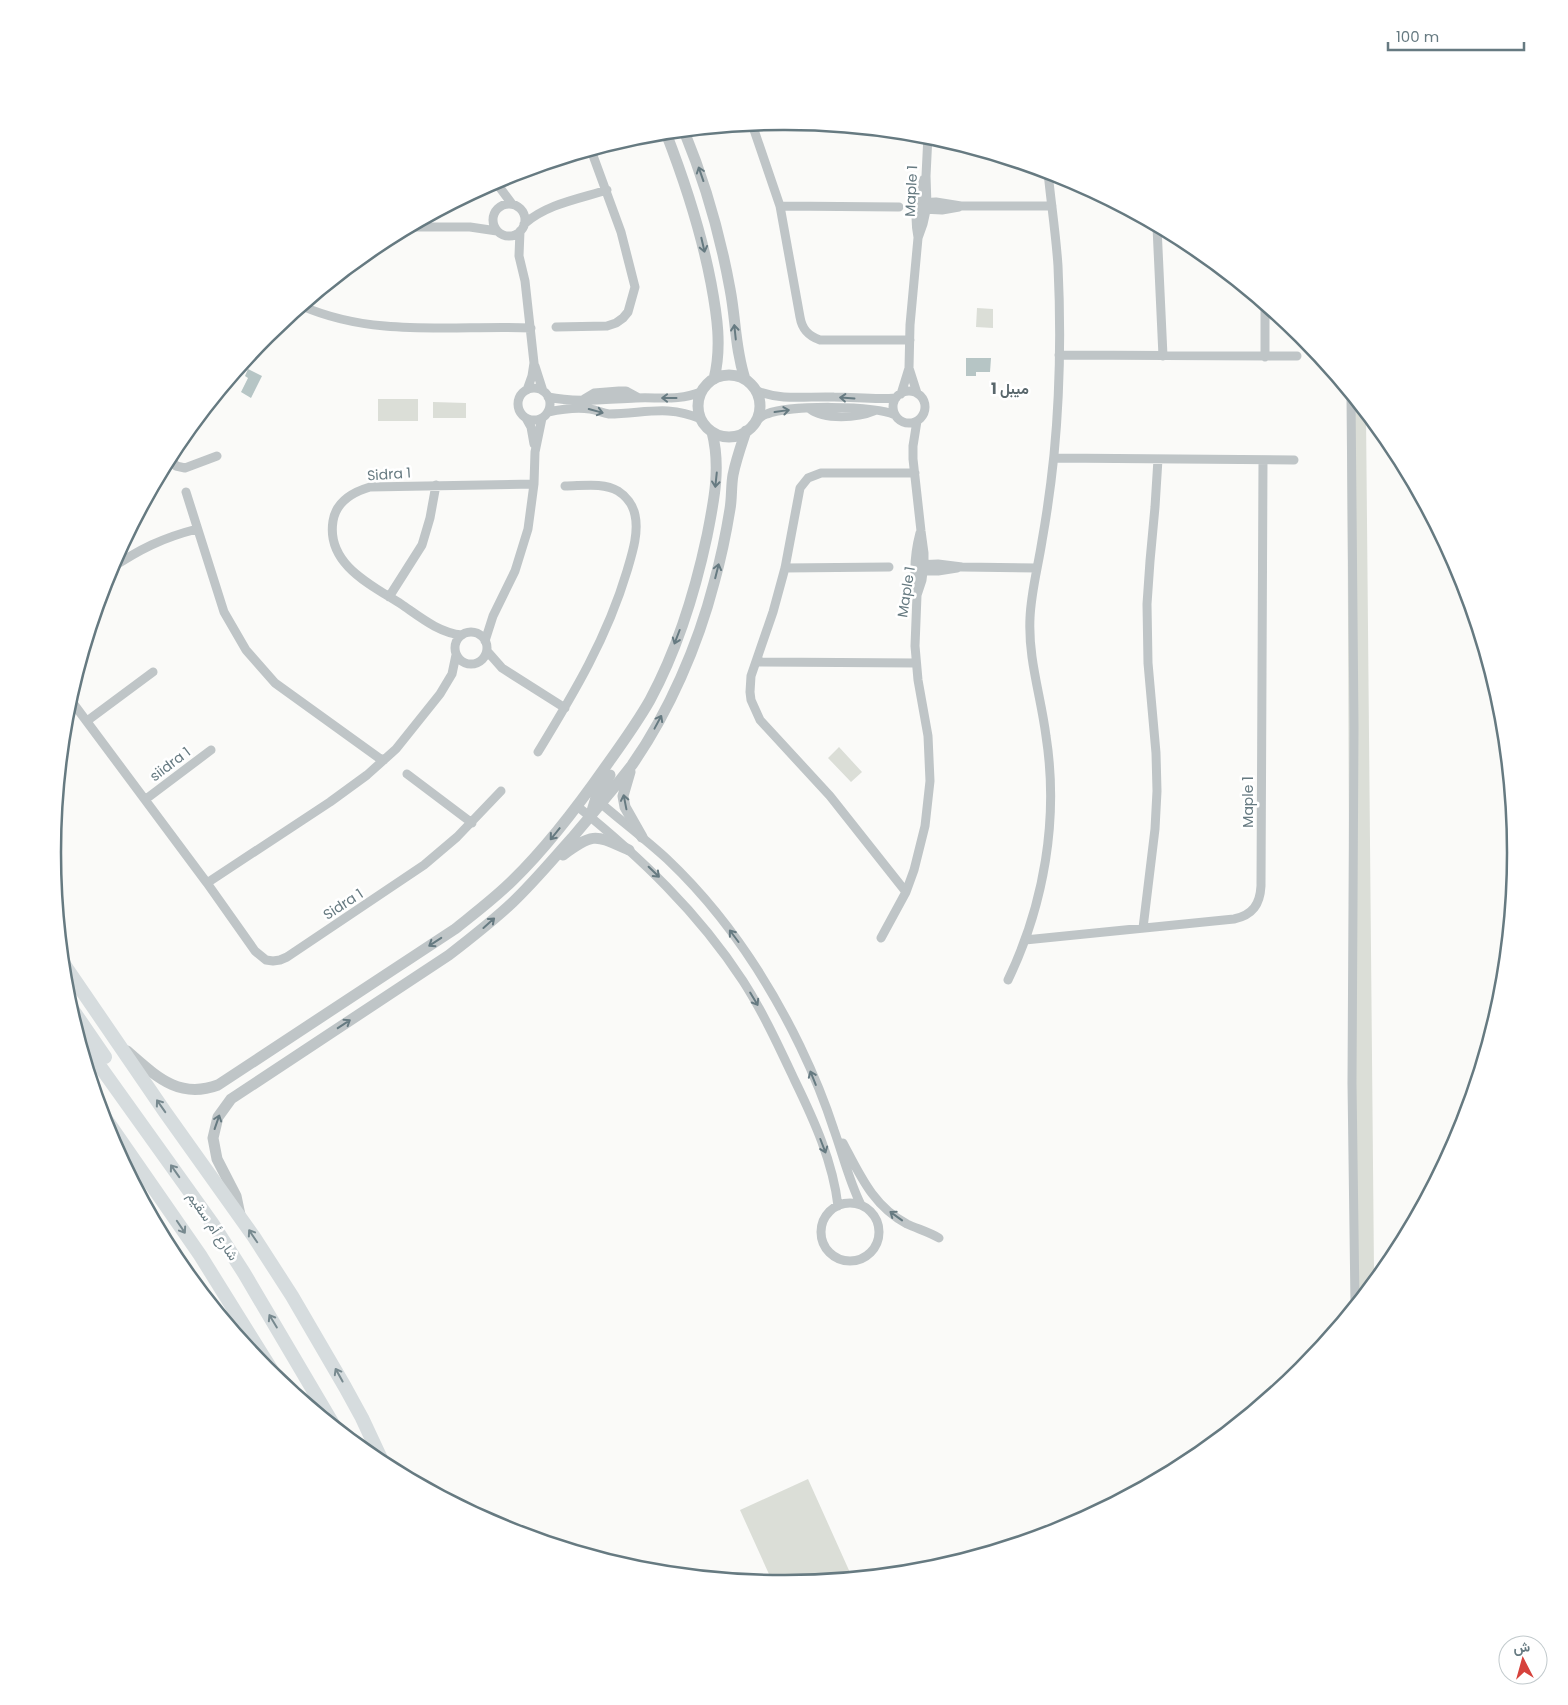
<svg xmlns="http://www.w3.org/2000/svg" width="1568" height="1705" viewBox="0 0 1568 1705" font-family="Poppins,Vazirmatn,sans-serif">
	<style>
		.pitch { fill: #dbded7 }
		.water { fill: #b6c5c5 }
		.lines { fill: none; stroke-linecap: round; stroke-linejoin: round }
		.minor { stroke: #bfc5c7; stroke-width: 9 }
		.tertiary { stroke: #bfc5c7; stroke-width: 11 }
		.primary { stroke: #d6dcde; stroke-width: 14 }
		.oneway { stroke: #667a81 }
		.oneway2 { stroke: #77898f }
		.labels { text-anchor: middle; stroke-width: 5; stroke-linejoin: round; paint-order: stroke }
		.street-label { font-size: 14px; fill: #667a81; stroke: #fff }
		.neighbourhood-label { font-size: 15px; font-weight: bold; fill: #59676c; stroke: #fff }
		.rim { fill: none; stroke: #667a81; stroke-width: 2.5 }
	</style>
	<rect width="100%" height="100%" fill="#fafaf8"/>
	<!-- pitch -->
	<path class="pitch" d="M977,308L993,309V328L976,327Z
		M1347,391L1366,414L1374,1271V1281L1351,1309Z
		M378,399H418V421H378Z
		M433,402L466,403V418H433Z
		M839,747L862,772L851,782L828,758Z
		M808,1479L852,1577L784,1584L773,1583L740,1510Z"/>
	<!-- water -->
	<path class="water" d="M966,358H991L990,372H976V376H966Z
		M248,369L262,376L251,398L241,392L248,378L245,376Z"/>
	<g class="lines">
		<!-- minor -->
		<path class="minor" d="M752,124L780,206L800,317C802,329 808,336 820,340H910
			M495,181L512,204
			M917,203L936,202L961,206H1052
			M493 220a16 16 0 1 1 32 0a16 16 0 1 1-32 0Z
			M780,206L899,207
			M922,209L942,210L959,207
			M524,224C547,204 578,199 607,190
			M409,227H470L497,231
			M1157,227L1163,356
			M520,231L519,256L525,281L534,363L532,376L527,390
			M918,237C914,217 916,198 924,179
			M302,306C375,338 454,325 531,328
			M556,327L607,326L616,323L623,318L628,312L635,287L621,232L591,150
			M1059,355L1297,356
			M1265,357V306
			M535,366L543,391
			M518 404a16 16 0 1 1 32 0a16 16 0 1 1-32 0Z
			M757,391C782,401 807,396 834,397C855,397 875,400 896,398
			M893 407a16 16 0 1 1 32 0a16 16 0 1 1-32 0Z
			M917,393L909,368L910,325L918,238L923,224L927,206L926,176L928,135
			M901,394L909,368
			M1351,396L1354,728L1352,1083L1355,1304
			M548,397C577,403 607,399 636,398C659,397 679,401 701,392
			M584,399L594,393L619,391H626L637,397
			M810,409C824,420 858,418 874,411
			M548,412C562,409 576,407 590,409C597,410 602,413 609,414C643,414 667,404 701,419
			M526,418L531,427L534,444
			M757,420C760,418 763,415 767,414C788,405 874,405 895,415
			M170,457L176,466L185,468L217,456
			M1054,458L1294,460
			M186,492L224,612L246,650L275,683L379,758L384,760
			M915,565L938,564L962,567L1037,568
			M785,568L889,567
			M110,569C140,549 162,538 197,529
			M918,571H938L957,568
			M917,592C913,572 915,552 920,533
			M389,597L422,545L430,518L436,485
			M455 648a16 16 0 1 1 32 0a16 16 0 1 1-32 0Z
			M462,635C439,633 420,617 401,604C371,585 326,564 333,521C336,502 353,492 370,487L534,484
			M485,641L493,616L515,571L528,529L534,484L535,452L542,418
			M487,651L502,668L565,708
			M757,662L916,663
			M70,699L207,883L255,951L266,960L273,961L280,960L287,957L424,865L457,837L501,791
			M87,721L153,672
			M538,752C574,693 607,638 627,571C632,554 639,533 635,515C633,505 626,496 618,491C603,482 582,486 565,486
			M407,774L472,823
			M146,799L211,750
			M597,800C620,820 644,838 667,859C722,911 767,978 800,1046C813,1073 825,1102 834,1130C843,1155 849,1181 861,1205
			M577,806C640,857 698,912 743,981C763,1012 779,1047 795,1081C814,1120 833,1162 838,1206
			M207,883L330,802L367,775L396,749L440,694L452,674L456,655
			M906,892L830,796L760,720L751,700L750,692L751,676L773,612L785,568L800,488L808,478L821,473H915
			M1143,928L1155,829L1157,791L1156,753L1148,663L1147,604L1150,561L1155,507L1158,459
			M881,938L906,892L914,870L925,826L930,781L928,736L918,680L915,646L917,595L922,580L924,564V553L921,531L913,459V446L917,421
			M1025,940L1234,919C1253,915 1260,904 1261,886L1263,460
			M1008,980C1044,905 1059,819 1046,736C1041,696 1028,659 1030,618C1031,592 1038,567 1042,541C1047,513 1051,484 1054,455C1060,393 1061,329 1058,266C1056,235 1051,203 1048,172
			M843,1143C860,1175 873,1206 907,1224C918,1229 929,1232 939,1238
			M821 1232a29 29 0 1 1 58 0a29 29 0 1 1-58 0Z"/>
		<!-- tertiary -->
		<path class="tertiary" d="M684,131C705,182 720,234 730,289C736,320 735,349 745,379
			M666,133C685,182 701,231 711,283C717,315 722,347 714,379
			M698 406a31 31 0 1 1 62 0a31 31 0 1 1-62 0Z
			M630,772L623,796L625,807L642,837
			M591,814L598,791L610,775
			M563,855C594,832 595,835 629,850
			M127,1051C155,1075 178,1100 218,1085L455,929C475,913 495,898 513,880C548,846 578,806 606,766C621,745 637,723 650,700C677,650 695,592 707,536C714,501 721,467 712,432
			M240,1215L236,1196L217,1159L213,1138L218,1117L231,1099L449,955C471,938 493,921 513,902C534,882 553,859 572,838C592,814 613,790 632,765C669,712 698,645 714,583C721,558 726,534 730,509C732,498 731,486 733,475C736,460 741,446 746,431"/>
		<!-- primary -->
		<path class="primary" d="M63,963L165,1112L254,1237L292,1296L345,1387L362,1418L383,1463
			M70,1006L105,1057
			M79,1037L212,1223L244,1273L333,1424
			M103,1115L200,1255L276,1377"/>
	</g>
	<!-- one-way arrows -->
	<defs><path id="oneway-shaft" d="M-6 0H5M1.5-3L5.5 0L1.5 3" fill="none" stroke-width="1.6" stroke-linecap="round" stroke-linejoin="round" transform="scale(1.25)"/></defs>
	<g class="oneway">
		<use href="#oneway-shaft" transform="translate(701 174) rotate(-109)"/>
		<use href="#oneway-shaft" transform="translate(703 245) rotate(77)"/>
		<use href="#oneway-shaft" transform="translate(735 332) rotate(-96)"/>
		<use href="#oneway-shaft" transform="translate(669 398) rotate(180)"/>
		<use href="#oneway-shaft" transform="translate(847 398) rotate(-176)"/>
		<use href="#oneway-shaft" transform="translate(596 411) rotate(15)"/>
		<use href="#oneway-shaft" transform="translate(782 411) rotate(-8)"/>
		<use href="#oneway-shaft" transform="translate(716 480) rotate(96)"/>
		<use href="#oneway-shaft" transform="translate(717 571) rotate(-76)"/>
		<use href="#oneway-shaft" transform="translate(677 637) rotate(111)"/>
		<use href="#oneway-shaft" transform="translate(658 722) rotate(-62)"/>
		<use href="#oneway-shaft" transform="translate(625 802) rotate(-101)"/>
		<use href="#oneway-shaft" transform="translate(555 834) rotate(129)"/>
		<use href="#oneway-shaft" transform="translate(654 872) rotate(44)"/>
		<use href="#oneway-shaft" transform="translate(489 923) rotate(-42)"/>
		<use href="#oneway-shaft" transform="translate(734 936) rotate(-127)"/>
		<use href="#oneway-shaft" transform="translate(435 942) rotate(147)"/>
		<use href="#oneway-shaft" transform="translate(754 999) rotate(59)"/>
		<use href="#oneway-shaft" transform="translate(344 1024) rotate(-33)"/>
		<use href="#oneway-shaft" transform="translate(813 1078) rotate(-112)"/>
		<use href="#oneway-shaft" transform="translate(217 1122) rotate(-71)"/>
		<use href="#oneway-shaft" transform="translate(823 1146) rotate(69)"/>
		<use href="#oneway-shaft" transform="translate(896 1216) rotate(-144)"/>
	</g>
	<g class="oneway2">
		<use href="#oneway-shaft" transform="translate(161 1106) rotate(-125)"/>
		<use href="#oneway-shaft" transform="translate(175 1171) rotate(-125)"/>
		<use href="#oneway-shaft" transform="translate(181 1227) rotate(56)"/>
		<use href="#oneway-shaft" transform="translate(253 1236) rotate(-124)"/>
		<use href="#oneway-shaft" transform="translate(273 1321) rotate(-121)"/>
		<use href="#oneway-shaft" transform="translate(339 1375) rotate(-119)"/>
	</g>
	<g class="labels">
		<!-- street labels -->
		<g class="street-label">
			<text transform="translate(911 191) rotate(-87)" y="5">Maple 1</text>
			<text transform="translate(389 474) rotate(-4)" y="5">Sidra 1</text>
			<text transform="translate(906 592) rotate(-81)" y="5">Maple 1</text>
			<text transform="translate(170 764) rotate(-37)" y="5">siidra 1</text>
			<text transform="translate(1248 802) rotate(-90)" y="5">Maple 1</text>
			<text transform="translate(343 904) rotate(-33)" y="5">Sidra 1</text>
			<text transform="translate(213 1226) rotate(56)" y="5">شارع أم سقيم</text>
		</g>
		<!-- neighbourhood labels -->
		<g class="neighbourhood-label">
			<text x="1010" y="394">ميبل 1</text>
		</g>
	</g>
	<!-- crop -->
	<path d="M0 0H1568V1705H0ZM783 130H785A722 722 0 0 1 1507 852V853A722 722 0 0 1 785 1575H783A722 722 0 0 1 61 853V852A722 722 0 0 1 783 130Z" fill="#fff" fill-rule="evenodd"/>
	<path class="rim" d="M783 130H785A722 722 0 0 1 1507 852V853A722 722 0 0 1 785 1575H783A722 722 0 0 1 61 853V852A722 722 0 0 1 783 130Z"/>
	<!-- north arrow -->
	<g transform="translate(1523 1660) rotate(354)"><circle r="24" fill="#ffffff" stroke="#c2cacd"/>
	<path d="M0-4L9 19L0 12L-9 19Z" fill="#d6423c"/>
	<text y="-8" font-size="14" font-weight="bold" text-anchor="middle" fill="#667a81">ش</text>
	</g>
	<!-- scale -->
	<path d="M1388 42v8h136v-8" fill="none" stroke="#667a81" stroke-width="2.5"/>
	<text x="1396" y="42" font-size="15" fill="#667a81" stroke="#ffffff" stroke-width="4" paint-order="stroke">100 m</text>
</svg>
